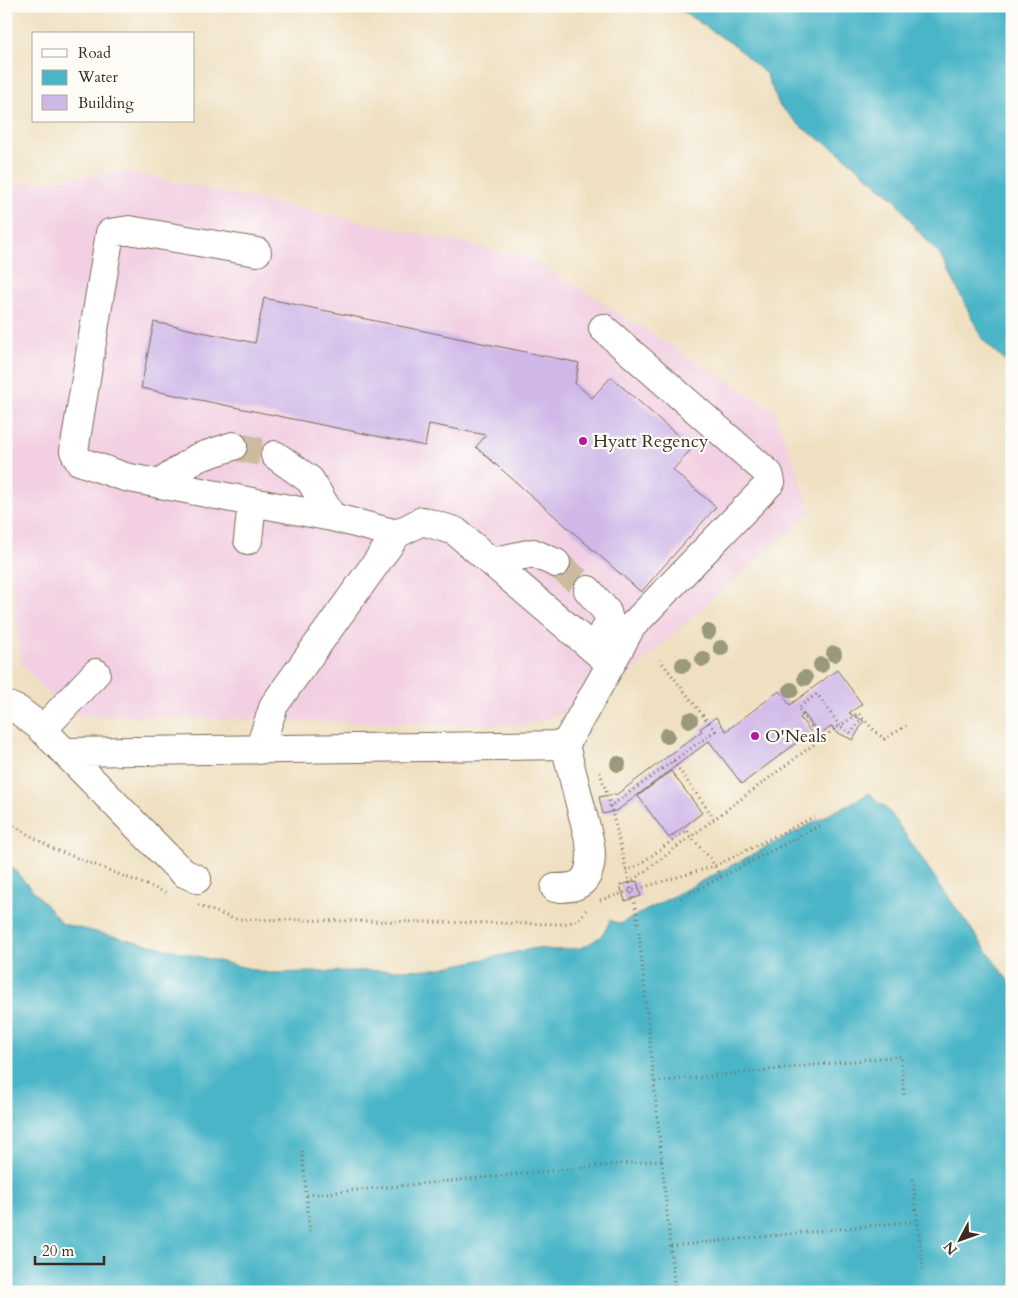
<svg xmlns="http://www.w3.org/2000/svg" width="1018" height="1298" viewBox="0 0 1018 1298" font-family="Cardo,serif">
	<style>
		.built { fill: #f2cfe2 }
		.water { fill: #4ab5c7; stroke: #427072 }
		.building { fill: #cfb8e8 }
		.lines { fill: none; stroke-linecap: round; stroke-linejoin: round }
		.minor-tunnel { stroke: #cbbca0; stroke-width: 28; stroke-dasharray: 28 14; stroke-linecap: butt }
		.minor-casing { stroke: #7a6a57; stroke-width: 30 }
		.path { stroke: #7a6a57; stroke-width: 3; stroke-dasharray: 1 4; stroke-linecap: butt }
		.minor { stroke: #fff; stroke-width: 28 }
		.tree { fill: #9b997b }
		.poi-dot { fill: #b5179e; stroke: #fdfcf7; stroke-width: 2 }
		.labels { text-anchor: middle; stroke-width: 4.5; stroke-linejoin: round; paint-order: stroke }
		.poi-label { font-size: 18px; fill: #3b2a1e; stroke: #fdfcf7; text-anchor: start }
	</style>
	<rect width="100%" height="100%" fill="#fdfcf7"/>
	<filter id="ink" filterUnits="userSpaceOnUse"><feTurbulence type="fractalNoise" baseFrequency=".02" numOctaves="2"/><feDisplacementMap in="SourceGraphic" scale="10" xChannelSelector="R" yChannelSelector="G"/><feConvolveMatrix kernelMatrix="1 2 1 2 8 2 1 2 1" color-interpolation-filters="sRGB"/></filter>
	<filter id="wash" filterUnits="userSpaceOnUse"><feTurbulence type="fractalNoise" baseFrequency=".0096" numOctaves="4" result="noise"/><feDisplacementMap in="SourceGraphic" scale="20" xChannelSelector="R" yChannelSelector="G"/><feGaussianBlur stdDeviation="1.12" result="paint"/><feColorMatrix in="noise" values="0 0 0 0 0 0 0 0 0 0 0 0 0 0 0 0 0 1.4 0 .05"/><feComposite in="paint" operator="in"/></filter>
	<g filter="url(#wash)">
		<rect width="100%" height="100%" fill="#efe0c1"/>
		<!-- built -->
		<path class="built" d="M123,171L529,257L774,410L812,512L696,613L601,702L521,726L67,715L21,664L6,511V186Z"/>
		<!-- water -->
		<path class="water" d="M674,6H1012V368L982,339L942,257L916,229L896,200L836,150L801,127L779,105L766,74L734,45Z
			M870,793L878,803L884,806L889,811L901,828L944,891L1012,986V1292H6V861L63,924L268,973L437,969L536,948L555,950L580,948L589,944L600,937L606,929L610,920L620,924Z"/>
		<g id="blocks">
			<!-- building -->
			<path class="building" d="M264,298L579,363L575,383L592,398L611,377L692,448L673,470L716,507L641,592L476,447L486,435L429,424L425,446L141,388L154,322L255,343Z
				M837,670L862,704L849,713L864,721L853,740L836,732L832,726L820,735L804,714L800,718L811,732L742,784L709,741L619,809V810L603,814L599,797L615,794L616,795L702,731L700,729L716,717L726,731L779,691L790,705Z
				M671,771L702,813L669,838L638,796Z
				M637,881L641,896L625,901L620,885Z"/>
		</g>
	</g>
	<g filter="url(#ink)">
		<use href="#blocks" fill-opacity="0" stroke="#7a6a57" stroke-width="1"/>
		<g class="lines">
			<!-- minor-tunnel -->
			<path class="minor-tunnel" d="M233,446L275,455
				M556,563L588,590"/>
			<!-- minor casing -->
			<g class="minor-casing">
				<path id="minor" d="M603,328L769,474L771,482L631,627L611,664
					M275,455L310,480L332,517
					M159,484L197,458L233,446
					M252,502L332,517L397,534
					M248,540L252,502L125,477L79,461L74,451L110,233L129,230L257,252
					M491,562L533,553L556,563
					M588,590L607,612L610,624L592,647
					M6,705L18,710L39,726L174,864L184,873L197,879
					M42,730L96,673
					M259,750L274,705L397,534L422,521L455,531L611,664L565,745L590,843C592,857 592,880 575,886C569,888 562,888 555,888
					M65,752L565,745"/>
			</g>
			<!-- path -->
			<path class="path" d="M820,739L798,708L817,694L840,726L858,713L872,728L884,739L906,726
				M673,761L714,818
				M600,772L611,807L637,914L675,1292
				M609,807L715,731L660,660
				M6,820L22,831L54,849L167,893
				M626,871L640,864L687,830L690,836L710,858L721,877
				M629,883L837,727L840,726L851,733L862,718
				M681,898L821,825
				M600,900L715,866L814,817
				M198,905L234,919L561,924C575,922 577,922 586,910
				M655,1082L901,1056L904,1096
				M302,1151L310,1235
				M913,1179L923,1269
				M307,1195L662,1160
				M671,1246L917,1221"/>
			<!-- minor -->
			<use href="#minor" class="minor"/>
		</g>
		<!-- trees -->
		<g class="tree">
			<circle cx="708" cy="632" r="8"/>
			<circle cx="721" cy="648" r="8"/>
			<circle cx="834" cy="654" r="8"/>
			<circle cx="703" cy="659" r="8"/>
			<circle cx="683" cy="665" r="8"/>
			<circle cx="821" cy="665" r="8"/>
			<circle cx="805" cy="678" r="8"/>
			<circle cx="791" cy="690" r="8"/>
			<circle cx="690" cy="720" r="8"/>
			<circle cx="667" cy="736" r="8"/>
			<circle cx="618" cy="764" r="8"/>
		</g>
	</g>
	<!-- markers -->
	<g class="poi-dot">
		<circle cx="583" cy="441" r="5"/>
		<circle cx="755" cy="736" r="5"/>
	</g>
	<g class="labels">
		<!-- poi labels -->
		<g class="poi-label">
			<text x="593" y="447">Hyatt Regency</text>
			<text x="765" y="742">O'Neals</text>
		</g>
	</g>
	<!-- margin -->
	<rect width="1018" height="1298" fill="none" stroke="#fdfcf7" stroke-width="25"/>
	<!-- legend -->
	<rect x="32" y="32" width="162" height="90" fill="#fdfcf7" stroke="#afa8a0"/>
	<rect x="42" y="49" width="25" height="8" fill="#ffffff" stroke="#afa8a0"/>
	<text x="78" y="58" font-size="15" fill="#3b2a1e">Road</text>
	<rect x="42" y="70" width="25" height="15" fill="#4ab5c7" stroke="#afa8a0"/>
	<text x="78" y="82" font-size="15" fill="#3b2a1e">Water</text>
	<rect x="42" y="95" width="25" height="15" fill="#cfb8e8" stroke="#afa8a0"/>
	<text x="78" y="108" font-size="15" fill="#3b2a1e">Building</text>
	<!-- north arrow -->
	<g transform="translate(960 1240) rotate(229)" stroke="#fdfcf7" stroke-width="4" paint-order="stroke">
	<path d="M0-4L9 19L0 12L-9 19Z" fill="#3b2a1e"/>
	<text y="-8" font-size="14" font-weight="bold" text-anchor="middle" fill="#3b2a1e">N</text>
	</g>
	<!-- scale -->
	<path d="M35 1256v8h69v-8" fill="none" stroke="#3b2a1e" stroke-width="2.5"/>
	<text x="42" y="1256" font-size="15" fill="#3b2a1e" stroke="#fdfcf7" stroke-width="4" paint-order="stroke">20 m</text>
</svg>
